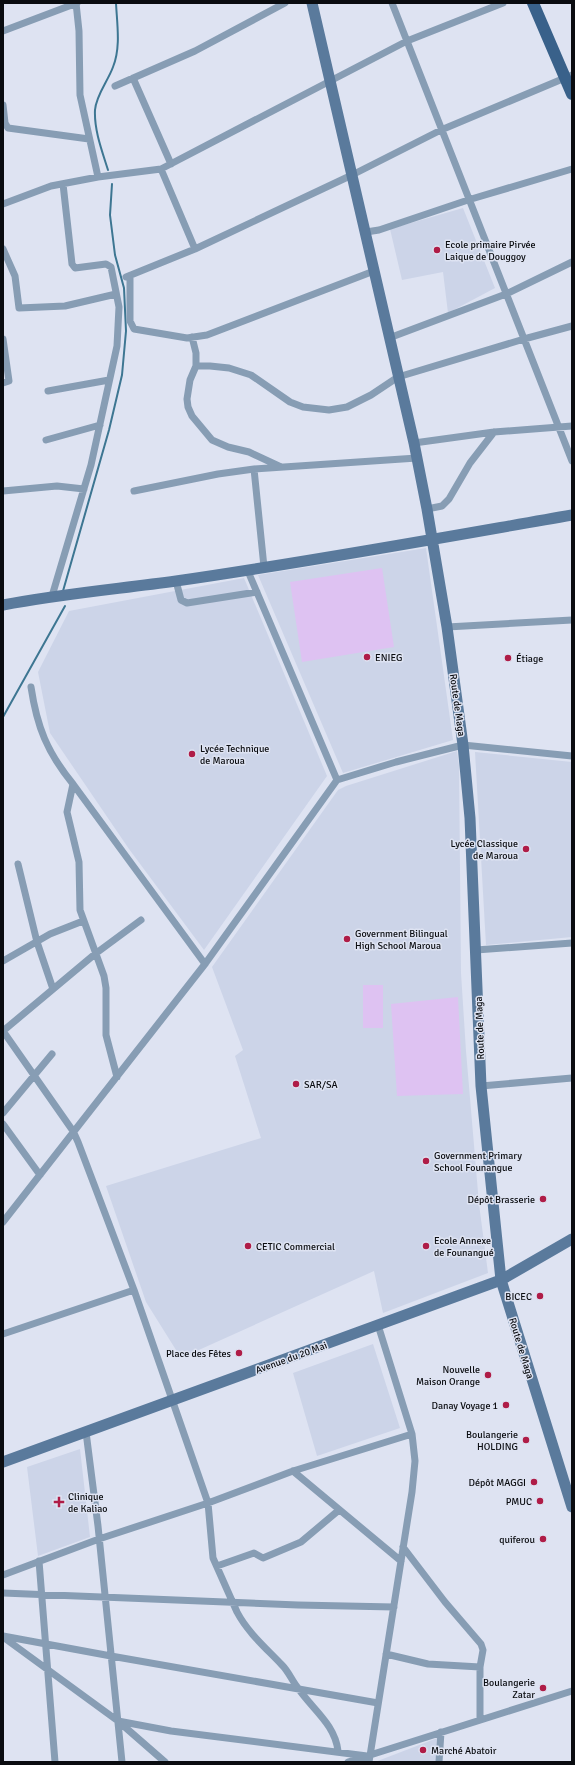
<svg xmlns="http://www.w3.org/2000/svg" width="575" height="1765" viewBox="0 0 575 1765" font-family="Signika,sans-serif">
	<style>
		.built { fill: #ccd4e8 }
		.green { fill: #dec2f2 }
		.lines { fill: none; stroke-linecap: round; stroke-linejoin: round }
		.stream { stroke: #3d7692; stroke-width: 2 }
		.street { stroke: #879db4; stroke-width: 7 }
		.secondary { stroke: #5a7a9c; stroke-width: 11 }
		.primary { stroke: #39618a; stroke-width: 12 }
		.poi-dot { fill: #af1c47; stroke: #dee3f2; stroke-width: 1.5 }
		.labels { text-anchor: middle; stroke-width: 3; stroke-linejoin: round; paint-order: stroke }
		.poi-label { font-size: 10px; fill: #0a0c10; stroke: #dee3f2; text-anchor: start }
		.street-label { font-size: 10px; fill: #0a0c10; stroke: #dee3f2 }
	</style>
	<rect width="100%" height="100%" fill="#dee3f2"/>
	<!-- built -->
	<path class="built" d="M463,208L495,288L448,313L443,272L402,280L390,229Z
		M426,548L453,740L343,773L258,575Z
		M244,578L327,776L204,950L129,849L50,733L38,672L69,611Z
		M457,751L459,765L461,973L466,1051L479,1204L488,1273L383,1313L374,1271L181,1358L146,1302L106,1186L261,1138L235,1056L243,1050L212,967L338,790L346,786Z
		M475,752L572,762V937L486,945Z
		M373,1344L400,1428L317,1456L293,1373Z
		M80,1449L90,1537L38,1556L27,1467Z
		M440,1737L438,1762H375Z"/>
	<!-- green -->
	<path class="green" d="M382,568L394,647L302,662L290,582Z
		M363,985H383V1028H363Z
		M458,997L463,1094L397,1096L391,1004Z"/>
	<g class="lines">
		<!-- stream -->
		<path class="stream" d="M108,170C102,151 94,130 95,110C96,95 108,81 113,67C121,47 117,24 116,3
			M63,591L109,430L122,375L126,331L124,288L115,255L110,215L112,184
			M3,717L65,606"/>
		<!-- street -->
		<path class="street" d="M76,3L79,31L80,95L98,177
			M392,3L572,461
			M3,31L77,3
			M133,78L171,164
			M115,86L195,51L285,3
			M3,105L5,123L8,128L89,139
			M161,169L195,249
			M3,204L51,186L98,177L161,169L407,41L503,3
			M366,232L379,230L468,200L572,169
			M3,249L15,276L19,308L65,306L116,294
			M130,276V321L134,329L187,338L207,335L374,271
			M126,277L195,249L352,175L441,130L572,75
			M192,337L196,353V366H210L229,368L251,375L290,402L303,407L329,410L347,407L371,395L398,377L524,339L572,326
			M389,338L506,294L572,262
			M3,339L9,381L3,383
			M196,366L190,380L187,399L188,407L192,416L212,440L228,447L249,452L281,467
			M48,391L109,380
			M46,440L100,425
			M414,443L494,432L572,426
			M254,469L264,567
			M3,491L57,486L84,489
			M134,491L218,474L254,469L417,458
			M427,509L442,506L449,499L470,463L494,432
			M247,569L337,780
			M176,581L181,600L187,603L257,592
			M52,596L91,465L117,346L119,307L111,267L106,264L75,268L72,264L63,184
			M447,627L572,620
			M31,687C37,727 47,752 73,784
			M18,864L37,942L53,989
			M476,950L572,943
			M3,961L50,934L83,921
			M3,1031L73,1131L78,1142L134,1290L208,1503L213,1558L237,1612C248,1633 267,1649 282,1665C289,1672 292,1681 298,1688C312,1709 335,1724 338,1751
			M3,1031L95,954L141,920
			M117,1077L106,1035V988L104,976L80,910L79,862L67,812L73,784L205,964
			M481,1086L572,1078
			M3,1113L52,1054
			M3,1124L40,1175
			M3,1222L205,964L337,780L396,762L463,745L572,756
			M3,1334L134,1290
			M86,1432L98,1526L122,1762
			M293,1471L401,1561
			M403,1547L445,1602L481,1644L483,1650L480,1667V1719
			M39,1561L55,1762
			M217,1566L254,1553L263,1558L301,1542L339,1510
			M3,1575L99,1539L208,1503L293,1471L412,1434
			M3,1593L298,1605L394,1607
			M3,1636L111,1656L378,1703
			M3,1637L118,1721L165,1762
			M386,1654L428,1664L480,1667
			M118,1721L171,1731L367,1756
			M348,1762L572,1691
			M369,1762L412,1492L415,1461L412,1434L378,1325
			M439,1762L441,1732"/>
		<!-- secondary -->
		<path class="secondary" d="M312,3L414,443L427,509L447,627L463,745L470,818L481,1086L501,1280L572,1507
			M3,605C60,594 118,589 176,581C309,562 440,538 572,515
			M3,1462L501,1280L572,1239"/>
		<!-- primary -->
		<path class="primary" d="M533,3L572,94"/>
	</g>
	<!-- markers -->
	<g class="poi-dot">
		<circle cx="437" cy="250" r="4"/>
		<circle cx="367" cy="657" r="4"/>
		<circle cx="508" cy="658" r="4"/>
		<circle cx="192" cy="754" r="4"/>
		<circle cx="526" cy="849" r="4"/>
		<circle cx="347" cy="939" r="4"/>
		<circle cx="296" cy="1084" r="4"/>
		<circle cx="426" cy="1161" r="4"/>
		<circle cx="543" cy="1199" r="4"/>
		<circle cx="248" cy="1246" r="4"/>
		<circle cx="426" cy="1246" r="4"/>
		<circle cx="540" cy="1296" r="4"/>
		<circle cx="239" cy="1353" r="4"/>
		<circle cx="488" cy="1375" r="4"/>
		<circle cx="506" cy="1405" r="4"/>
		<circle cx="526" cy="1440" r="4"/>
		<circle cx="534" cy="1482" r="4"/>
		<circle cx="540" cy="1501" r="4"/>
		<path d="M57 1496h4v4h4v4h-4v4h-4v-4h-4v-4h4z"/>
		<circle cx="543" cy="1539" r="4"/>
		<circle cx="543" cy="1688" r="4"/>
		<circle cx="423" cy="1750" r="4"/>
	</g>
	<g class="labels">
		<!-- poi labels -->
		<g class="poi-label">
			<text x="445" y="248">Ecole primaire Pirvée<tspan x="445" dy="12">Laique de Douggoy</tspan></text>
			<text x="375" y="661">ENIEG</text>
			<text x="516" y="662">Étiage</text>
			<text x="200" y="752">Lycée Technique<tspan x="200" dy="12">de Maroua</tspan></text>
			<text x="518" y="847" text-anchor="end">Lycée Classique<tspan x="518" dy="12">de Maroua</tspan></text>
			<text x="355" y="937">Government Bilingual<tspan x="355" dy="12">High School Maroua</tspan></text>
			<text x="304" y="1088">SAR/SA</text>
			<text x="434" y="1159">Government Primary<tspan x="434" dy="12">School Founangue</tspan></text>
			<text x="535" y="1203" text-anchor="end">Dépôt Brasserie</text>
			<text x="434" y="1244">Ecole Annexe<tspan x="434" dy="12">de Founangué</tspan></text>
			<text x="256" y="1250">CETIC Commercial</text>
			<text x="532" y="1300" text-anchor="end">BICEC</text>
			<text x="231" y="1357" text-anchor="end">Place des Fêtes</text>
			<text x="480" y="1373" text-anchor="end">Nouvelle<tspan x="480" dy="12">Maison Orange</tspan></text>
			<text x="498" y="1409" text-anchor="end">Danay Voyage 1</text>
			<text x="518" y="1438" text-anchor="end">Boulangerie<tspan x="518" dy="12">HOLDING</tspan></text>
			<text x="526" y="1486" text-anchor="end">Dépôt MAGGI</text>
			<text x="68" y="1500">Clinique<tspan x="68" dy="12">de Kaliao</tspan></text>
			<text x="532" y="1505" text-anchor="end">PMUC</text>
			<text x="535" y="1543" text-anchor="end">quiferou</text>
			<text x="535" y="1686" text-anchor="end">Boulangerie<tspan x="535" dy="12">Zatar</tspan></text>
			<text x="431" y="1754">Marché Abatoir</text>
		</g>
		<!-- street labels -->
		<g class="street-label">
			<text transform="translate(458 705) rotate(82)" y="4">Route de Maga</text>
			<text transform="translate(479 1028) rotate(-92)" y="4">Route de Maga</text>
			<text transform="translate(522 1348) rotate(73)" y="4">Route de Maga</text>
			<text transform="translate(291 1357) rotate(-20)" y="4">Avenue du 20 Mai</text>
		</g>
	</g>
	<!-- border -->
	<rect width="575" height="1765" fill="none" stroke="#0a0c10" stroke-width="8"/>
</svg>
